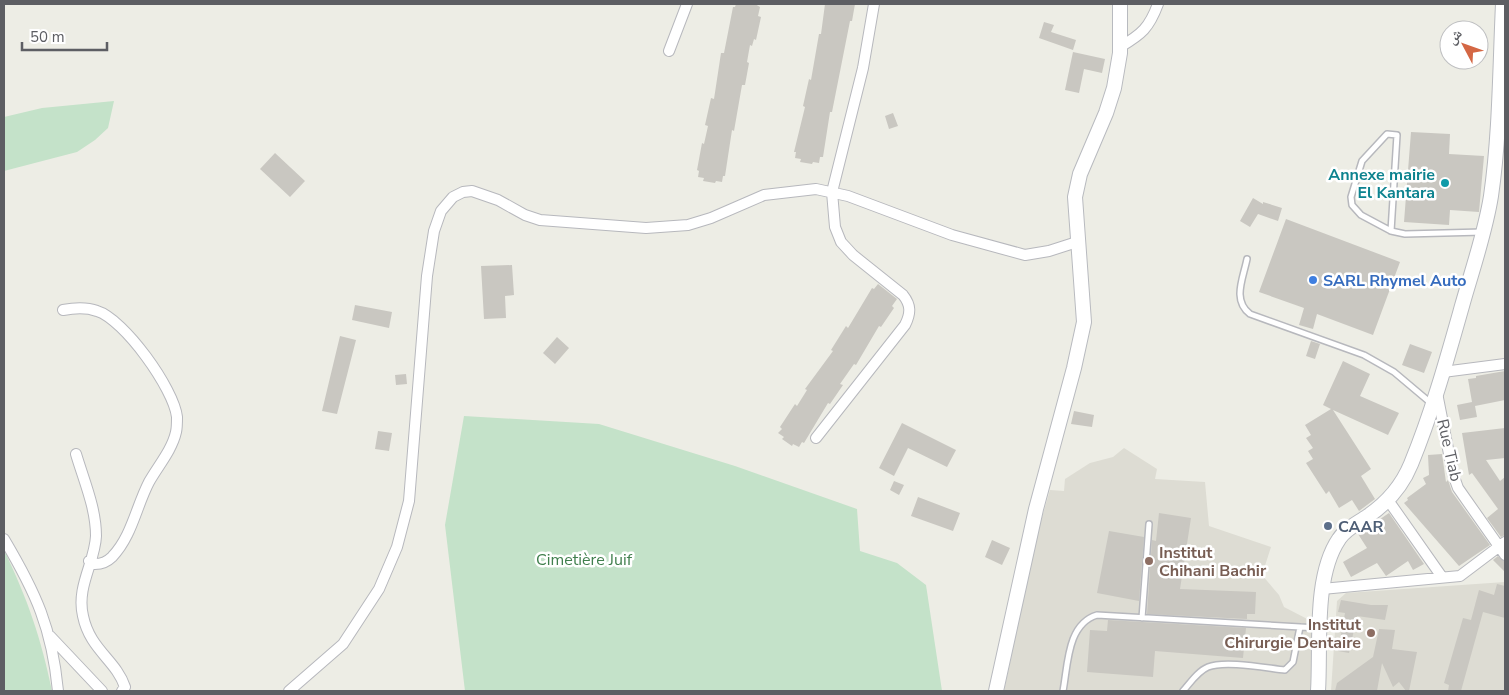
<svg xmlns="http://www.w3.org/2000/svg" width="1509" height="695" viewBox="0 0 1509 695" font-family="'Nunito Sans','Noto Naskh Arabic',sans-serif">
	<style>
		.education { fill: #dddcd3 }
		.green { fill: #c4e2c9 }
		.building { fill: #c9c7c1 }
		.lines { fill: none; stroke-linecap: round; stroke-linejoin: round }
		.service-casing { stroke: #b7b8bd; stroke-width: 8 }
		.minor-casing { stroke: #b7b8bd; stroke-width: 12 }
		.secondary-casing { stroke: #b8babf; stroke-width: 16 }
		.service { stroke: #fff; stroke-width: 5 }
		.minor { stroke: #fff; stroke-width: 10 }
		.secondary { stroke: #fff; stroke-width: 14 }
		.culture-dot { fill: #0f9aa8; stroke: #fff; stroke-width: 2 }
		.shop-dot { fill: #3f7fe0; stroke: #fff; stroke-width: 2 }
		.service-dot { fill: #5c6f8a; stroke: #fff; stroke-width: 2 }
		.education-dot { fill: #8d6e63; stroke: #fff; stroke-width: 2 }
		.labels { text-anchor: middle; stroke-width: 5; stroke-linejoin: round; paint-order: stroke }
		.culture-label { font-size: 16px; font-weight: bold; fill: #0d838f; stroke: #fff; text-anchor: end }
		.shop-label { font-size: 16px; font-weight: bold; fill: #366cbe; stroke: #fff; text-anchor: start }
		.street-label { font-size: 16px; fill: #5d5e63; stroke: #fff }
		.service-label { font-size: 16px; font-weight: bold; fill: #4e5e75; stroke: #fff; text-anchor: start }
		.education-label { font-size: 16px; font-weight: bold; fill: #785e54; stroke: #fff; text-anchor: start }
		.park-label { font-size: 16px; fill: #407f4d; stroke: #fff }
	</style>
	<rect width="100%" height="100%" fill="#edede5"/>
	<!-- education -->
	<path class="education" d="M1124,448L1157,469L1155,479L1205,482L1209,526L1271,547L1262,575L1279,595L1284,607L1315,623L1311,691H1004L1038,531L1050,490L1064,491L1065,479L1090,463L1113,457Z
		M1505,582V691H1331L1337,601L1346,593Z"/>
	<!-- green -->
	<path class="green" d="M114,101L108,128L95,140L77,152L4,171V117L42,108Z
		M464,416L599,424L735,466L857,509L860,551L897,563L926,585L942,691H465L445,525Z
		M4,550C28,600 41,638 52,691H4Z"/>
	<!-- building -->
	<path class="building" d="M736,4H755L760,7L758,16L761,17L756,40L754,39L752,46L750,45L747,62L749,63L745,85H742L734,131L732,130L725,176H723L722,182L716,181L715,183L703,181L704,178L698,177L699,171L697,170L702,143L704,144L708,126L705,125L711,98L714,99L721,53H724L733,7H735Z
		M825,4H855L852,21H850L832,112H830L823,157H820L819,163L813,162L812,164L800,162L801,159L795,158L796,152H794L805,107L803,106L809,79L811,80L819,34H821Z
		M1044,22L1054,25L1051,32L1076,40L1073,50L1039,38Z
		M1073,52L1105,59L1102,73L1084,69L1079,93L1065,90Z
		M893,113L898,126L889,129L885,116Z
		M1411,132L1450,134L1449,154L1484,156L1479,212L1450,210L1449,225L1404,222Z
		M275,153L305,181L290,197L260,169Z
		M1253,198L1263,204V202L1282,208L1278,221L1258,214L1250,227L1240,221Z
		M1286,219L1400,262L1373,335L1317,314L1313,329L1299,325L1304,308L1259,292Z
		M512,265L514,295L505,296L506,318L484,319L481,266Z
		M878,284L897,299L892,306L894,308L881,327L879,326L856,365L854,364L840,384L843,385L830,404L828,403L804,443L802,442L799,447L793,444L792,446L782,439L784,437L778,433L782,429L780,427L795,404L797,406L807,390L805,389L833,351L831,350L846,326L848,328L872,288L874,289Z
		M355,305L392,312L389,328L352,320Z
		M340,336L356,340L337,414L322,411Z
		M557,337L569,348L555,364L543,353Z
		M1311,341L1320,344L1315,359L1306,356Z
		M1410,344L1432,352L1424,373L1402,365Z
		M1343,361L1370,374L1360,396L1399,413L1388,435L1333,410L1371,469L1361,476L1375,499L1359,511L1352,500L1339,508L1329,491L1326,494L1306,463L1313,459L1308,451L1313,448L1306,438L1311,435L1305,425L1331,409L1323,405Z
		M1505,371V400L1475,406L1477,417L1460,420L1457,405L1472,402L1468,379L1476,378V376Z
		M406,374L407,384L396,385L395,375Z
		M1074,411L1094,415L1092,427L1071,424Z
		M902,423L956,450L947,467L908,448L894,476L879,468Z
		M1505,428V458L1486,460L1500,481L1505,477V535L1501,537L1487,518L1498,509L1472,473L1469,475L1462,433Z
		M378,431L392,433L389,451L375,449Z
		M1442,454L1446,482L1448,480L1452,492L1490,545L1459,566L1404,503L1408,500L1407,498L1426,484L1423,478L1429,475L1428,455Z
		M894,481L904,485L899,495L890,490Z
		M918,497L960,513L953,531L911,516Z
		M1159,513L1191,518L1180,589L1256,592L1255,614H1247V619L1147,614L1152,540L1156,541Z
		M1389,513L1424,564L1413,570L1408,561L1386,576L1377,563L1351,577L1343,562L1367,548L1358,534Z
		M1109,531L1144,537L1139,601L1097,593Z
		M992,540L1010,548L1002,565L985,557Z
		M1498,556L1505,562V572L1493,560Z
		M1497,584L1505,586V618L1483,612L1461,691H1448L1449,685L1444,683L1463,618L1471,620L1479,590L1494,595Z
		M1341,600L1371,605H1388L1385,620L1357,616L1349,653L1338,651L1345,613L1338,612Z
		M1108,620L1246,628L1243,658L1155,651L1153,677L1087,672L1090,630L1107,631Z
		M1379,629L1395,630L1392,649L1417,652L1409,691H1406L1399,682L1393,687L1382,663L1377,691H1335L1337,683L1373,657Z"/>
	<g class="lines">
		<!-- service casing -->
		<g class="service-casing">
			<path id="service" d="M1391,231L1397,135L1387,134L1362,161L1351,197L1352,205L1361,215L1391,231L1405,234L1483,232
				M1247,259C1243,279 1232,300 1250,314L1364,355L1394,372L1432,404
				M1142,618L1149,524
				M1063,691C1068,665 1067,624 1097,615L1318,628
				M1183,691C1190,683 1198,671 1208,667C1225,660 1266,668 1285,670L1293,662L1300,627"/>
		</g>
		<!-- minor casing -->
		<g class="minor-casing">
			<path id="minor" d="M1120,47C1142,34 1149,28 1158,4
				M669,51L687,4
				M63,310C74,308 86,307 97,311C124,319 174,389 177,417C177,421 177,428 176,432C172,450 158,466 149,482C136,507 132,536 112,557C108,561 102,564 95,564L89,561
				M1443,372L1505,364
				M1437,393L1453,474L1458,488L1505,555
				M816,438L905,325C911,313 911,305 903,295L853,255L841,242L835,227L832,192L863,68L874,4
				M76,454C84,481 96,508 96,536C95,562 76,587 83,616C90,650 116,660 125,687L122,691
				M1388,500L1442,577
				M4,539C36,593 52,628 58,691
				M1322,589L1460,576L1505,542
				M50,636L102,691
				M289,691L343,644L379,589L397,547L409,501L427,276L434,231L441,211L453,197L463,192L472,191L498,200L525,215L540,220L646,228L688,225L711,218L764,195L816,189L848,196L952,235L1025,255L1049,251L1077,242"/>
		</g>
		<!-- secondary casing -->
		<g class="secondary-casing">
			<path id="secondary" d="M996,691L1036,509L1074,368L1084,322L1075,197L1080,174L1106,113L1114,88L1120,53V4
				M1318,691C1321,647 1313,577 1339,539C1345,529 1358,523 1368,516C1387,503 1402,486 1411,464C1432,413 1447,359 1462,306C1472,270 1485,234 1491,196C1500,134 1500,67 1503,4"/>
		</g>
		<!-- service -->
		<use href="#service" class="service"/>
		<!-- minor -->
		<use href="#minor" class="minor"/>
		<!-- secondary -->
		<use href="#secondary" class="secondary"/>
	</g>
	<!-- markers -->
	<circle class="culture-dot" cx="1445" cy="183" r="5"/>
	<circle class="shop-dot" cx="1313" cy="280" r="5"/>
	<circle class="service-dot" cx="1328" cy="526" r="5"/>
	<g class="education-dot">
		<circle cx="1149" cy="561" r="5"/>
		<circle cx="1371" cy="633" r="5"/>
	</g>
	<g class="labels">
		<!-- culture labels -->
		<g class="culture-label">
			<text x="1435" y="180">Annexe mairie<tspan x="1435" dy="18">El Kantara</tspan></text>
		</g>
		<!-- shop labels -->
		<g class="shop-label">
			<text x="1323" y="286">SARL Rhymel Auto</text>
		</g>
		<!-- street labels -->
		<g class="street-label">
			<text transform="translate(1450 450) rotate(77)" y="6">Rue Tiab</text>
		</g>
		<!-- service labels -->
		<g class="service-label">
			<text x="1338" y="532">CAAR</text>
		</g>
		<!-- education labels -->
		<g class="education-label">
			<text x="1159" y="558">Institut<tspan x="1159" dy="18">Chihani Bachir</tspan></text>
			<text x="1361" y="630" text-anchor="end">Institut<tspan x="1361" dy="18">Chirurgie Dentaire</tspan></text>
		</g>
		<!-- park labels -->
		<g class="park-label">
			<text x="584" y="565">Cimetière Juif</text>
		</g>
	</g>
	<!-- border -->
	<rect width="1509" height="695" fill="none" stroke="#5d5e63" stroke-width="10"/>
	<!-- north arrow -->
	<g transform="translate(1464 45) rotate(311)"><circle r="24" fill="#ffffff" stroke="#bebfc1"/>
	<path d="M0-4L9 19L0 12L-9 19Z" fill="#d46744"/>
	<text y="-8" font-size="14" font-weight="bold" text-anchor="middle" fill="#5d5e63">ش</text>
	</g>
	<!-- scale -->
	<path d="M22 42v8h85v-8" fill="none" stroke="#5d5e63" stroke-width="2.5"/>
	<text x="30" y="42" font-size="15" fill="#5d5e63" stroke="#ffffff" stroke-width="4" paint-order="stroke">50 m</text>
</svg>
